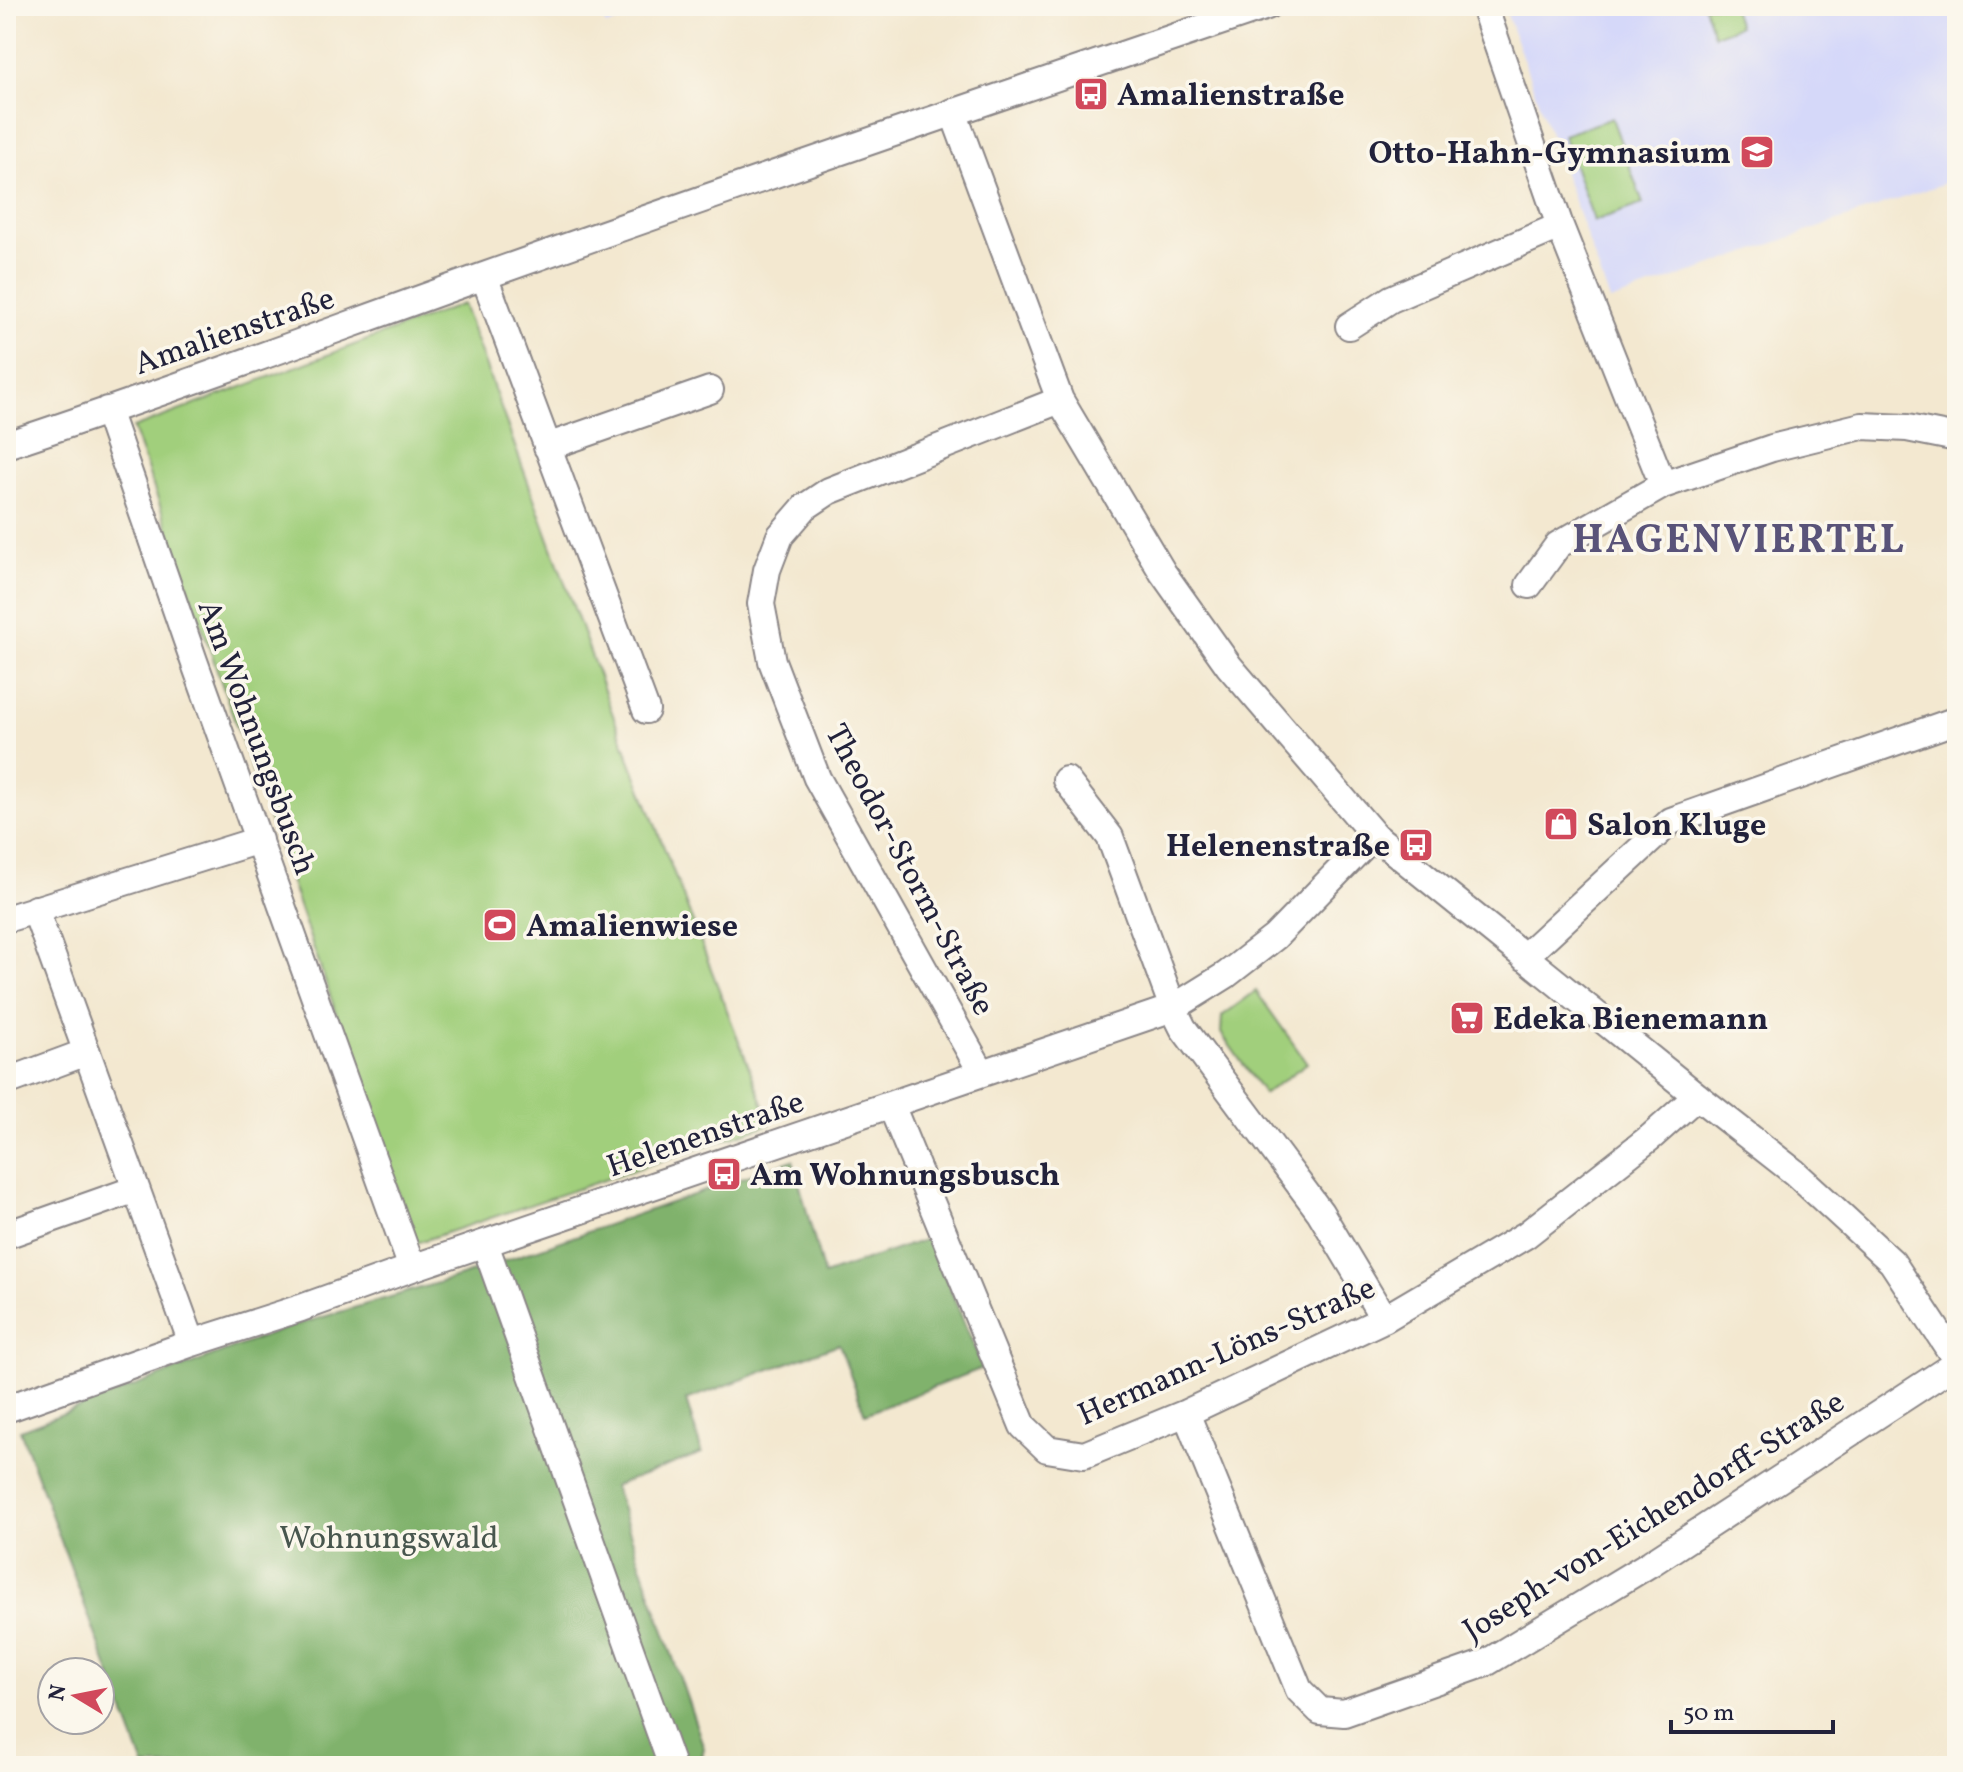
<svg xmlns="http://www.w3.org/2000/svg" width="1963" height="1772" viewBox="0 0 1963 1772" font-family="Vollkorn,serif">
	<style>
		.built { fill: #d5d8f9 }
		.green { fill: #a1cf7c; stroke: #62785c; stroke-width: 2 }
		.forest { fill: #80b26c; stroke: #516a54; stroke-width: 2 }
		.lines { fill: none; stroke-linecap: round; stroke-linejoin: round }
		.minor-casing { stroke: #8a8586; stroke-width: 30 }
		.minor { stroke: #fff; stroke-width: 26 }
		.rail-casing { stroke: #22223b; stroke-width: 9 }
		.rail { stroke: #fbf7ec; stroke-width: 6; stroke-dasharray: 18; stroke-linecap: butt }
		.labels { text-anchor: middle; stroke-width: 7; stroke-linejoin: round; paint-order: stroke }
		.poi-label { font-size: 32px; font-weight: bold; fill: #22223b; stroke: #fbf7ec; text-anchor: start }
		.street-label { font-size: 32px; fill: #22223b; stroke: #fbf7ec }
		.park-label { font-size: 32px; fill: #48564e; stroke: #fbf7ec }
		.district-label { font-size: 40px; font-weight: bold; letter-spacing: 2px; fill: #595379; stroke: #fbf7ec }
	</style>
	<rect width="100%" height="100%" fill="#fbf7ec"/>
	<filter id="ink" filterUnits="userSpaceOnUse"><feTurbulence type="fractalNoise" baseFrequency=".0125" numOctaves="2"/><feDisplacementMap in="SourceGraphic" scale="16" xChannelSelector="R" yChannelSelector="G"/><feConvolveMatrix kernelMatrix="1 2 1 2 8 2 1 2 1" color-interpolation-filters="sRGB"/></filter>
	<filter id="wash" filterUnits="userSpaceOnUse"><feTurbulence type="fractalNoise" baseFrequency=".006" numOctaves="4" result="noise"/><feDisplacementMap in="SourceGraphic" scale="32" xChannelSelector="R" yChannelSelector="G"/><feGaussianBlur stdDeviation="1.8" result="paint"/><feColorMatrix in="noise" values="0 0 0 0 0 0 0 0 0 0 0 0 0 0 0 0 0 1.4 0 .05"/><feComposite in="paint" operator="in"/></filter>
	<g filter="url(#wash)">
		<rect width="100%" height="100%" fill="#f3e8d0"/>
		<!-- built -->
		<path class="built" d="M599,6H662L606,26Z
			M1504,6H1957V204L1948,182L1610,301Z"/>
		<!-- green -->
		<path class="green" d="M1704,6H1741L1733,9L1739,26L1714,35Z
			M1612,118L1643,204L1594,221L1563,135Z
			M463,304L617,726L771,1124L416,1243L133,428Z
			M1256,991L1307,1063L1264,1094L1221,1033L1222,1016Z"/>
		<!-- forest -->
		<path class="forest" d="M793,1160L824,1275L929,1238L983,1368L865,1414L839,1344L686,1400L702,1453L614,1486L704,1748L700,1766H144L20,1430L286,1328L461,1276Z"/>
	</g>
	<g filter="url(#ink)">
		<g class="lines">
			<!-- minor casing -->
			<g class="minor-casing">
				<path id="minor" d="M1484,6L1560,226L1663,485
					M953,112L1060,400L1163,573L1229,666L1374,835L1697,1096L1794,1172L1892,1262L1957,1361
					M484,276L646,710
					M1349,326L1391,299L1560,226
					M107,410L194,661L412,1268
					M6,445C168,392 327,332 487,275C746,183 1006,94 1267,6
					M547,447L710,390
					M1529,585L1558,545L1663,485L1772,448L1862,426L1907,428L1957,438
					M1066,780L1110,837L1173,1008L1183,1028L1320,1212L1384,1319
					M35,909L192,1343
					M6,919L259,840
					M1524,957L1671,821L1957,720
					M982,1073L817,778L772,661L761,604L767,570L780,536L805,507L829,491L1060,400
					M6,1082L87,1052
					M891,1105L1023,1426L1047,1449L1084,1455L1186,1413L1384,1319L1526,1235L1652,1136L1697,1096
					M6,1235L136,1189
					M485,1244L672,1766
					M6,1409L192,1343L301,1308L412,1268L1173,1008L1226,975L1275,937L1374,835
					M1186,1413L1299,1690L1320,1711L1344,1713L1486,1663L1651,1563L1957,1363"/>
			</g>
			<!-- minor -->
			<use href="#minor" class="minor"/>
			<!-- rail casing -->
			<g class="rail-casing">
				<path id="rail" d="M6,14L18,6"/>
			</g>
			<!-- rail -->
			<use href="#rail" class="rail"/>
		</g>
	</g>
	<!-- icons -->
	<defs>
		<g id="bus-square" transform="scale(1.8)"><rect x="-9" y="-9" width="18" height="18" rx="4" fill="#d1495b" stroke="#fbf7ec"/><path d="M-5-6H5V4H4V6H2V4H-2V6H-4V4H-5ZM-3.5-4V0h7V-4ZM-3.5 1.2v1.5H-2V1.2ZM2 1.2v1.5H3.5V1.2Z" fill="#fff"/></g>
		<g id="school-square" transform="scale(1.8)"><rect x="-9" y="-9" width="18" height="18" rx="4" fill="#d1495b" stroke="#fbf7ec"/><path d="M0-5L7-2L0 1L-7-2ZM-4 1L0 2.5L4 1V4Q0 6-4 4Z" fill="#fff"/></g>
		<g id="shop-square" transform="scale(1.8)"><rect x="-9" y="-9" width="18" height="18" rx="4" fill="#d1495b" stroke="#fbf7ec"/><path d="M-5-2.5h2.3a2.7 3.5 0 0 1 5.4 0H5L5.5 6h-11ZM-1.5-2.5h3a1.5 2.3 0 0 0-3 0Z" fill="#fff"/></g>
		<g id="stadium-square" transform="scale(1.8)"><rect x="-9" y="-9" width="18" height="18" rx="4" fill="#d1495b" stroke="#fbf7ec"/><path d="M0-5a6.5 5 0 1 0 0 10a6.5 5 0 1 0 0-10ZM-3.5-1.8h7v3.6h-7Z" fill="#fff"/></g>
		<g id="supermarket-square" transform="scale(1.8)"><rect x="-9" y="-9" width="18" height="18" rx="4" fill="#d1495b" stroke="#fbf7ec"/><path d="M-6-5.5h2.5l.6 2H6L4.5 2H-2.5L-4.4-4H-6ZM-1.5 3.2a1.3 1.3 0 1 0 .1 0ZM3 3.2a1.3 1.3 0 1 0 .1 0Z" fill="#fff"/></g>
	</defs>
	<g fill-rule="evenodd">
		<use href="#bus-square" x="1091" y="94"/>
		<use href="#school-square" x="1757" y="152"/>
		<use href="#shop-square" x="1561" y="824"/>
		<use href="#bus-square" x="1416" y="845"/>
		<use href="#stadium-square" x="500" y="925"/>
		<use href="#supermarket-square" x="1467" y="1018"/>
		<use href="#bus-square" x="724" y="1174"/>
	</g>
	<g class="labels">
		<!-- poi labels -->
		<g class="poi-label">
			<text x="1117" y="105">Amalienstraße</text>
			<text x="1731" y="163" text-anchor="end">Otto-Hahn-Gymnasium</text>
			<text x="1587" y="835">Salon Kluge</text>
			<text x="1390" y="856" text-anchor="end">Helenenstraße</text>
			<text x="526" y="936">Amalienwiese</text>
			<text x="1493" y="1029">Edeka Bienemann</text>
			<text x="750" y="1185">Am Wohnungsbusch</text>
		</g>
		<!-- street labels -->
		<g class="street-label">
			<text transform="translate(234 330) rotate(-19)" y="11">Amalienstraße</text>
			<text transform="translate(258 737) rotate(70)" y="11">Am Wohnungsbusch</text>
			<text transform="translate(911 869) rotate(62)" y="11">Theodor-Storm-Straße</text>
			<text transform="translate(705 1133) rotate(-19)" y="11">Helenenstraße</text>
			<text transform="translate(1226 1350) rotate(-24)" y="11">Hermann-Löns-Straße</text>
			<text transform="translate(1653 1515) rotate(-32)" y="11">Joseph-von-Eichendorff-Straße</text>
		</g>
		<!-- park labels -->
		<g class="park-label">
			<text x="389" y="1548">Wohnungswald</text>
		</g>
		<!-- district labels -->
		<g class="district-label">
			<text x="1739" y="552">HAGENVIERTEL</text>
		</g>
	</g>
	<!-- margin -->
	<rect width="1963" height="1772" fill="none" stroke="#fbf7ec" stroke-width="32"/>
	<!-- north arrow -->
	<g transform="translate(76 1696) rotate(280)"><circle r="38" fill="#fbf7ec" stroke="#a4a2a5" stroke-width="2"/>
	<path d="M0-6L14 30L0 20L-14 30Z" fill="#d1495b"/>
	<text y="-12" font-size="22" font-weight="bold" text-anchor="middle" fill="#22223b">N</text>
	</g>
	<!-- scale -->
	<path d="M1671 1720v12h162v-12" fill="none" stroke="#22223b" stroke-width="4"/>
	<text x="1683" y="1720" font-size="24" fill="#22223b" stroke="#fbf7ec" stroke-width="6" paint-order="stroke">50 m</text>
</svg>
